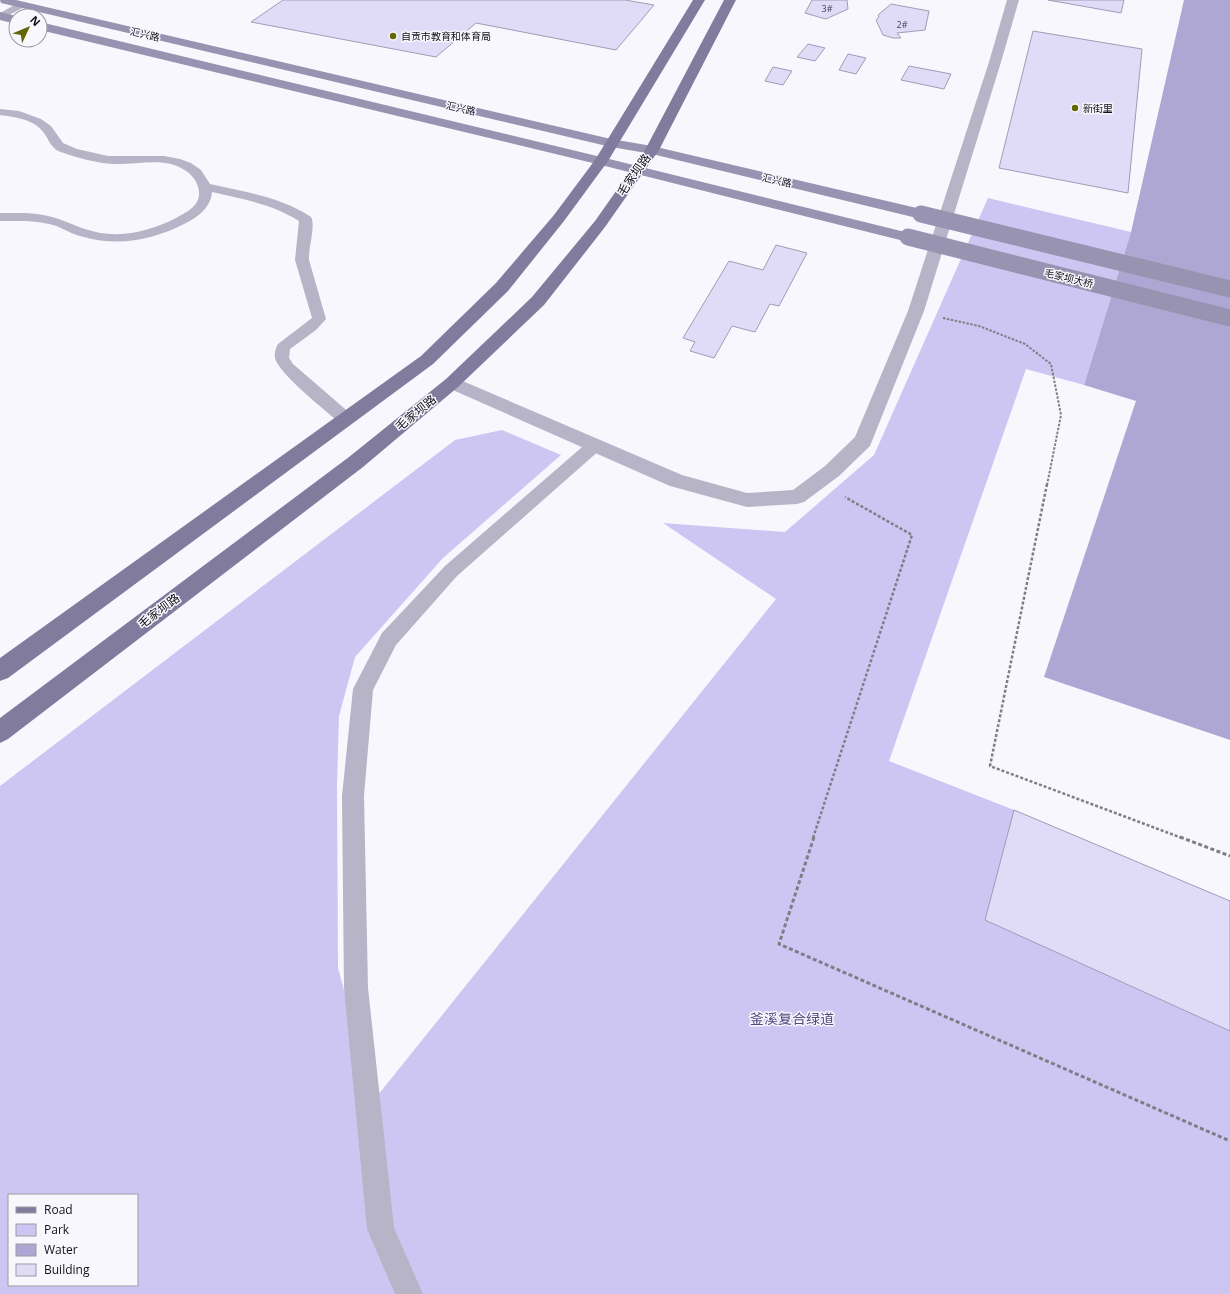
<svg xmlns="http://www.w3.org/2000/svg" width="1230" height="1294" viewBox="0 0 1230 1294" font-family="'Open Sans','Noto Sans SC',sans-serif">
	<style>
		.green { fill: #cdc6f3; fill-rule: evenodd }
		.water { fill: #afa7d3 }
		.building { fill: #e0dcf8; stroke: #a09cb6 }
		.lines { fill: none; stroke-linecap: round; stroke-linejoin: round }
		.path-far2 { stroke: #7f7e86; stroke-width: 2; stroke-dasharray: 2.5 1.5; stroke-linecap: butt }
		.path-far1 { stroke: #7f7e86; stroke-width: 2.5; stroke-dasharray: 3 2; stroke-linecap: butt }
		.path { stroke: #7f7e86; stroke-width: 3; stroke-dasharray: 4 2.5; stroke-linecap: butt }
		.service { fill: #b7b4c8; fill-rule: evenodd }
		.minor { fill: #b7b4c8; fill-rule: evenodd }
		.secondary { fill: #9793b0; fill-rule: evenodd }
		.primary { fill: #817b9e; fill-rule: evenodd }
		.secondary-bridge { stroke: #9793b0; stroke-width: 17 }
		.poi-dot { fill: #636705; stroke: #f8f7fd; stroke-width: 1.5 }
		.labels { text-anchor: middle; stroke-width: 3; stroke-linejoin: round; paint-order: stroke }
		.far-number-label { font-size: 9px; fill: #454351 }
		.far-street-label { font-size: 10px; fill: #111019; stroke: #f8f7fd }
		.far-poi-label { font-size: 10px; fill: #111019; stroke: #f8f7fd; text-anchor: start }
		.street-label { font-size: 12px; fill: #111019; stroke: #f8f7fd }
		.near-park-label { font-size: 14px; fill: #544780; stroke: #f8f7fd }
	</style>
	<rect width="100%" height="100%" fill="#f8f7fd"/>
	<!-- green -->
	<path class="green" d="M988,198L1131,232L1084,385L1026,369L889,761L1014,810L1230,901V1294H0V786L455,440L502,430L561,455L443,558L355,657L339,716L337,784L338,968L374,1100L776,599L663,523L785,532L874,455ZM9,1195H137V1285H9Z"/>
	<!-- water -->
	<path class="water" d="M1184,0H1230V740L1044,677L1136,401L1084,385L1131,232Z"/>
	<!-- building -->
	<path class="building" d="M283,0H625L654,5L616,50L476,23L436,57L251,22Z
		M812,0H847L848,9L826,19L822,18L805,13Z
		M1048,0H1124L1121,13Z
		M891,4L929,11L925,30L897,33L901,38H893L883,35L876,20L879,17L878,15Z
		M1033,31L1142,49L1128,193L999,168Z
		M808,44L825,48L815,61L797,57Z
		M848,54L866,58L856,74L839,70Z
		M909,66L951,74L944,89L901,80Z
		M773,67L792,71L783,85L765,81Z
		M776,245L807,253L779,306L770,304L755,332L732,326L714,358L690,351L695,342L683,338L729,261L763,270Z
		M1014,810L1230,901V1031L985,920Z"/>
	<g class="lines">
		<!-- path-far2 -->
		<path class="path-far2" d="M943,318L979,326L1025,344L1051,364L1061,415L1047,485"/>
		<!-- path-far1 -->
		<path class="path-far1" d="M1047,484L990,766L1182,838
			M813,838L912,535L845,497"/>
		<!-- path -->
		<path class="path" d="M814,837L779,944L1230,1141
			M1180,837L1230,856"/>
		<!-- service -->
		<path class="service" d="M20,2L24,3L25,5L24,7L0,20V13Z
			M0,109L19,111L41,119L51,126L63,143L77,149L108,156H164L180,159L191,163L201,170L210,184C245,192 281,197 311,217C316,225 308,249 309,260L326,319L316,330L290,349L289,358L293,364L352,415L354,419L352,423L346,425L340,423C326,411 279,374 275,358C274,354 276,347 278,344L312,318L295,260L299,221C273,204 242,199 212,192C211,207 198,217 186,223C151,241 117,247 80,236C69,233 60,226 49,224C33,220 16,221 0,221V213C16,213 33,212 48,216C62,219 73,225 85,229C117,240 148,232 176,218C185,213 198,207 199,195C200,184 192,174 183,169C163,157 135,165 114,164C95,163 75,157 58,151C50,146 49,140 44,133C34,119 15,117 0,115Z
			M595,439L601,441L603,445L601,449L457,576L396,645L373,690L364,796L368,988L394,1228L423,1294H395L367,1229L344,988L342,796L353,689L382,633L445,566L589,441Z"/>
		<!-- minor -->
		<path class="minor" d="M1007,0H1019L1001,62L924,311L870,446L839,476L804,502L797,504L747,507L670,486L446,387L443,383L446,379L452,377L458,379L682,475L747,493L793,490L825,466L855,437L908,311L989,62Z"/>
		<!-- secondary -->
		<path class="secondary" d="M0,0H16L611,139L652,146L921,209L926,211L929,214L926,217L921,219L652,154L611,147L1,3Z
			M0,12L16,16V24L0,20Z
			M40,22L601,157L913,234L916,237L913,240L908,242L601,165L40,30Z"/>
		<!-- primary -->
		<path class="primary" d="M693,0H705L608,161L564,221L508,291L433,364L8,678L0,681V658L421,356L496,283L554,215L595,160Z
			M724,0H736L659,150L605,227L544,305L458,387L363,467L8,739L0,743V718L349,457L446,379L532,297L595,221L645,150Z"/>
		<!-- secondary-bridge -->
		<path class="secondary-bridge" d="M921,214L1230,289
			M908,237L1230,318"/>
	</g>
	<!-- markers -->
	<g class="poi-dot">
		<circle cx="393" cy="36" r="4"/>
		<circle cx="1075" cy="108" r="4"/>
	</g>
	<g class="labels">
		<!-- far-number labels -->
		<g class="far-number-label">
			<text x="827" y="12">3#</text>
			<text x="902" y="28">2#</text>
		</g>
		<!-- far-street labels -->
		<g class="far-street-label">
			<text transform="translate(145 34) rotate(13)" y="4">汇兴路</text>
			<text transform="translate(461 108) rotate(13)" y="4">汇兴路</text>
			<text transform="translate(777 180) rotate(13)" y="4">汇兴路</text>
			<text transform="translate(1069 278) rotate(14)" y="4">毛家坝大桥</text>
		</g>
		<!-- far-poi labels -->
		<g class="far-poi-label">
			<text x="401" y="40">自贡市教育和体育局</text>
			<text x="1083" y="112">新街里</text>
		</g>
		<!-- street labels -->
		<g class="street-label">
			<text transform="translate(634 175) rotate(-55)" y="4">毛家坝路</text>
			<text transform="translate(416 413) rotate(-39)" y="4">毛家坝路</text>
			<text transform="translate(159 611) rotate(-37)" y="4">毛家坝路</text>
		</g>
		<!-- near-park labels -->
		<g class="near-park-label">
			<text x="792" y="1024">釜溪复合绿道</text>
		</g>
	</g>
	<!-- legend -->
	<rect x="8" y="1194" width="130" height="92" fill="#f8f7fd" stroke="#9c9ba2"/>
	<rect x="16" y="1207" width="20" height="6" fill="#817b9e" stroke="#9c9ba2"/>
	<text x="44" y="1214" font-size="12" fill="#111019">Road</text>
	<rect x="16" y="1224" width="20" height="12" fill="#cdc6f3" stroke="#9c9ba2"/>
	<text x="44" y="1234" font-size="12" fill="#111019">Park</text>
	<rect x="16" y="1244" width="20" height="12" fill="#afa7d3" stroke="#9c9ba2"/>
	<text x="44" y="1254" font-size="12" fill="#111019">Water</text>
	<rect x="16" y="1264" width="20" height="12" fill="#e0dcf8" stroke="#9c9ba2"/>
	<text x="44" y="1274" font-size="12" fill="#111019">Building</text>
	<!-- north arrow -->
	<g transform="translate(28 28) rotate(46)"><circle r="19" fill="#f8f7fd" stroke="#9c9ba2"/>
	<path d="M0-3L7 15L0 10L-7 15Z" fill="#636705"/>
	<text y="-6" font-size="11" font-weight="bold" text-anchor="middle" fill="#111019">N</text>
	</g>
</svg>
